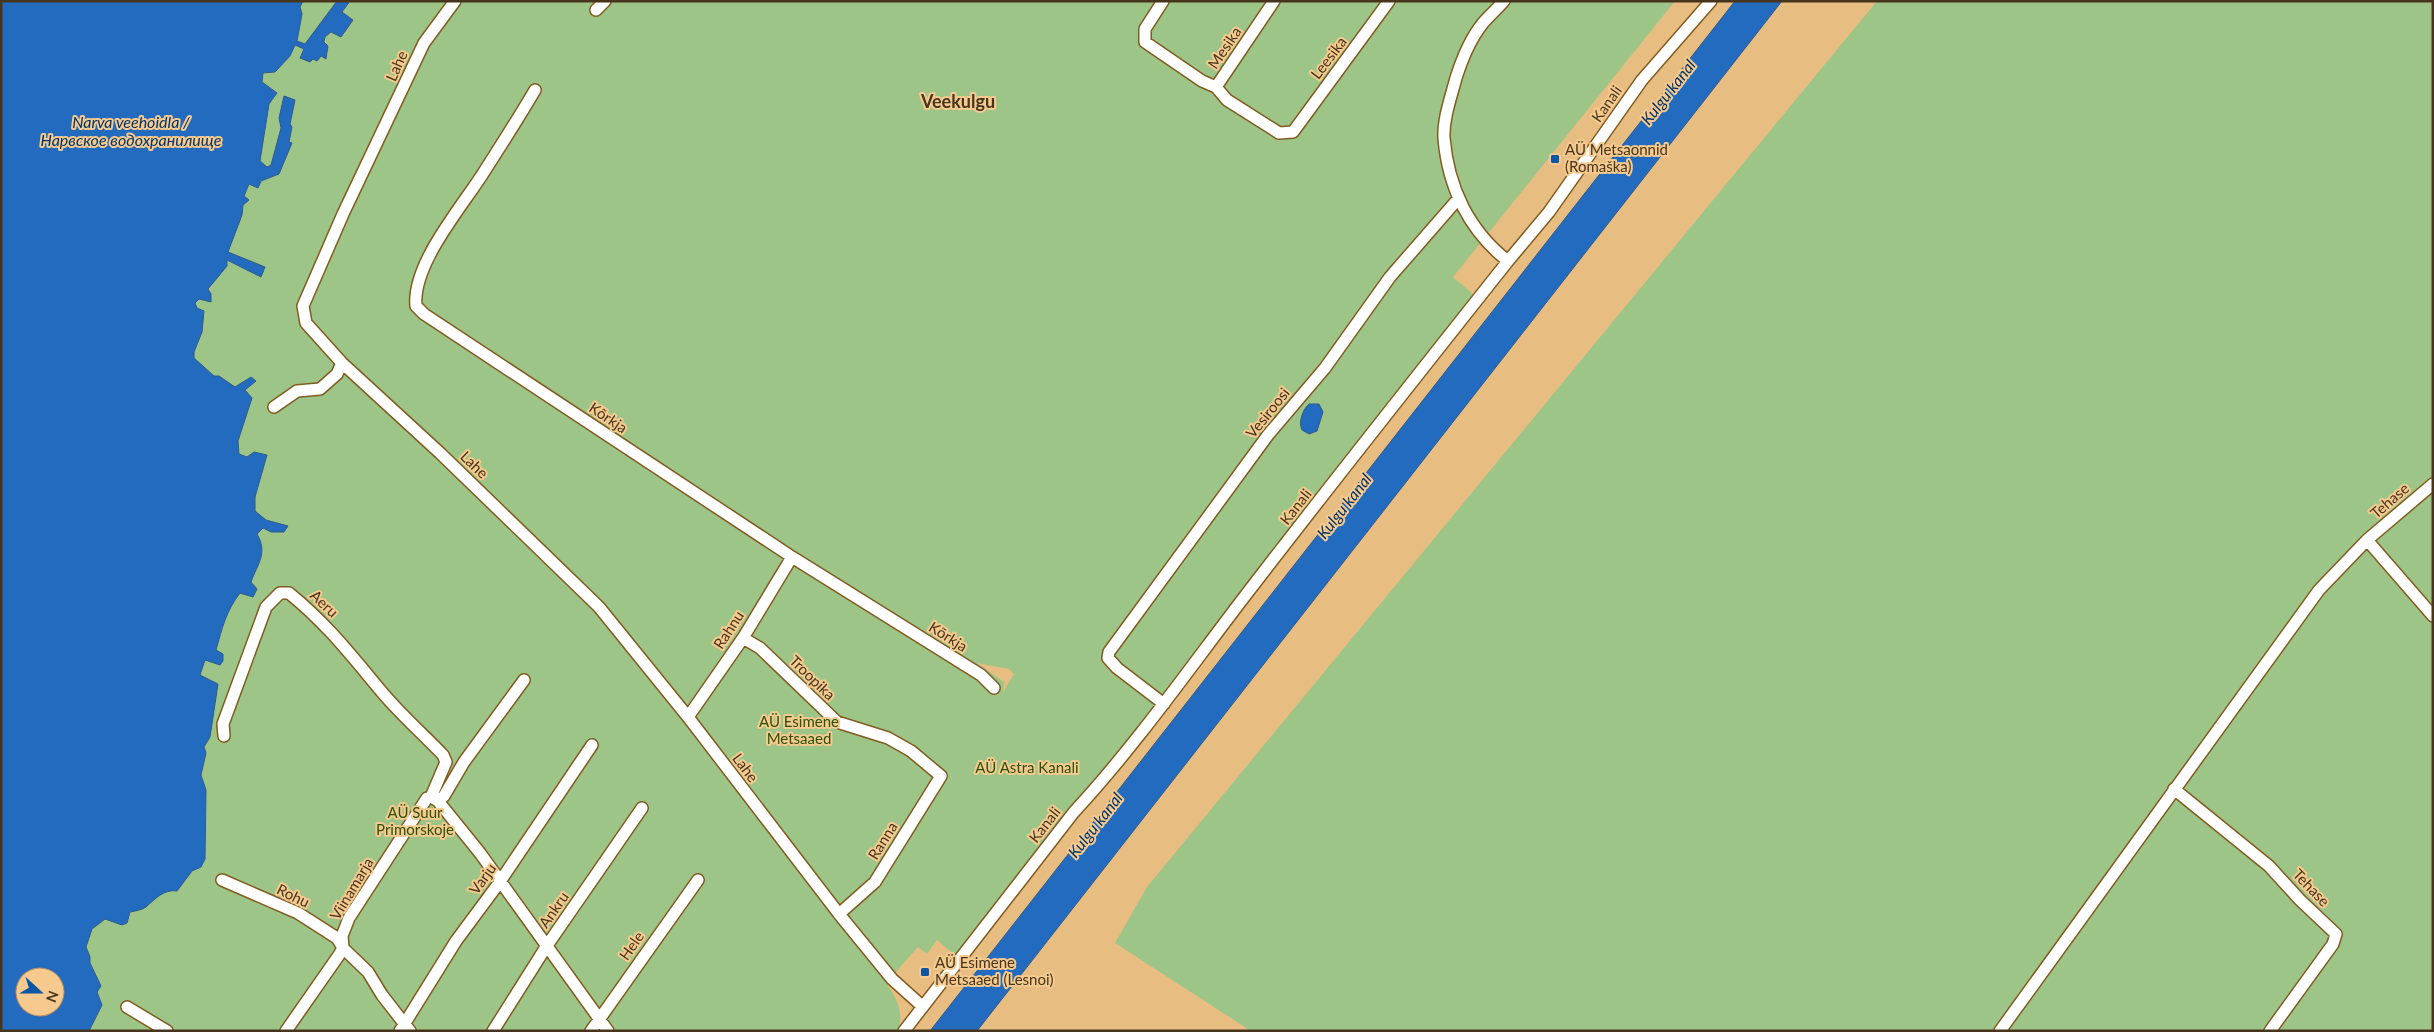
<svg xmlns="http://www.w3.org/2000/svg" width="2434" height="1032" viewBox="0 0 2434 1032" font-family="Lato,sans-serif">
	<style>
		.green { fill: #9dc587; fill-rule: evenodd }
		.water { fill: #236bbe; stroke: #2e5b8d; fill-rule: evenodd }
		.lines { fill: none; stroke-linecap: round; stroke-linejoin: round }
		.minor-casing { stroke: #825b1f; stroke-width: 14 }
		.minor { stroke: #fff; stroke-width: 11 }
		.poi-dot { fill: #0b57a6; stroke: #f6ca8f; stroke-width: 2 }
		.labels { text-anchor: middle; stroke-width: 4; stroke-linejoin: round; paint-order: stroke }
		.street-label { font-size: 15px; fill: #46351c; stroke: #f6ca8f }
		.poi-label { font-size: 15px; fill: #46351c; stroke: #f6ca8f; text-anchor: start }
		.park-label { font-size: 15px; fill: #2a5109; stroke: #f6ca8f }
		.water-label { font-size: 16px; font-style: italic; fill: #003369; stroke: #f6ca8f }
		.quarter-label { font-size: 18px; font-weight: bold; fill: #46351c; stroke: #f6ca8f }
	</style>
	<rect width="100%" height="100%" fill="#e8bd82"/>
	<!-- green -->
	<path class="green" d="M303,1H337L305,45L297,41L300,7Z
		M350,1H1675L1453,277L1474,295L1104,771L956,956L937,940L927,954L918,947L886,983C897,999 904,1011 898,1031H89L102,1005L97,991L101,986L90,963V957L86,947L92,929L105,919L122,925L130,912L144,908L154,898L170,890L192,871L197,869L205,859L206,790L201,775L206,753L204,747L210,737L218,684L200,676L205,660L216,650L226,615L240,593L255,592L257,589L251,582C258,565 268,551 257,534L263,528L271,532L287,526L266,520L255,511V497L267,455L247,457L240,455C235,435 243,396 251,377L235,388L219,376H214L194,358V352L202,332L204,311L197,308L195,303L199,299L205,301C209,286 220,275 227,260L261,276L265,267L228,252L242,215L244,196L249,184L276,176L292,143L288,142L291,127L290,124L295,101L279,118L281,128L271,165L264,166L260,161V155L269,104L277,93L262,82L261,77L265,72H275L290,56L295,45L304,49L300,57L313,59L328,54L325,37L353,19L342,12ZM977,663L1009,669L1014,674L1003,692L1004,682Z
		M1877,1H2433V1031H1251L1115,943L1147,887Z"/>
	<!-- water -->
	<path class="water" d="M1,1H303L300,7L302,14L297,41L305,44L337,1H350L342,12L353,20L341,37L331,32L325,37L324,42L328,46L326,59L321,56L317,61L313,59L310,62L300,58L304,49L295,45L290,56L275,72L263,73L262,82L277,93L269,104L260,161L267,167L271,165L281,128L279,118L284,96L295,100L290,124L292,127L289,142L292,143L279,174L261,181L258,188L249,184L244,196L249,200L243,205L242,215L228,252L265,267L261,277L227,260V266L208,289L211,294V302L199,299L195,303L197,308L204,311L202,332L194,352V358L214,376H219L235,387L251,377L256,381L245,390L252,398L238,441L239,454L247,457L254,452L267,455L255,497V511L266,520L288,526L284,532H271L263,528L257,534C268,553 258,563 251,582L257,589L253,597L240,593C226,611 222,629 216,650L223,654V661L220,665L205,660L200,675L218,684L210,737L204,747L206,753L201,775L206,790L205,859L201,867L192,871L177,891C164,889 155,899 146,907C142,910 135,911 130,912L127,923L122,925L105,919L92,929L86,947L90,957V963L101,986L97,992L102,1005L89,1031H1ZM25,977H55V1007H25Z
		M1735,1H1782L977,1031H930Z
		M1309,404H1319L1323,412L1317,431L1309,434L1302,430C1298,422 1303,409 1309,404Z"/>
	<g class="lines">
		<!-- minor casing -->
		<g class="minor-casing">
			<path id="minor" d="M455,1L424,43L343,214L303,306L306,323L342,363L440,453L599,607L688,717L839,914L892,979L922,1006
				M1163,1L1145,29V42L1202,81L1216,87L1227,100L1279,133L1293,132L1389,1
				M1504,1C1497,9 1489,16 1483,23C1470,39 1462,59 1456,78C1451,97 1443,119 1444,138C1448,187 1469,231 1508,261
				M596,10L605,1
				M1216,87L1274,1
				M535,90C518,119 500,147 482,175C460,209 412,265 416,306L424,314L792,557L981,675L994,688
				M274,407L297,391L320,389L337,374L342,363
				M2367,540L2433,616
				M743,638L760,648L837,722L888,738L911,751L941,776L875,882L839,914
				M1164,704L1117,668L1108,658L1109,652L1268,435L1325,368L1390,277L1458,199
				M688,717L743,638L792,557
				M224,736L223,724L266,607L280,593H289C327,624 350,654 381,691C400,714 423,734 443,755L446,762L431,797
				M2174,789L2269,866L2300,900L2336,934L2333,944L2270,1031
				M438,801L480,853L608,1031
				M222,880L298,913L337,938L343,948L368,972L382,995L410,1031
				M127,1007L167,1031
				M286,1031L339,955L343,948L342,936L349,918L427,798L431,797L438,801L444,796L464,762L524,680
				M400,1031L456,941L499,883L592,745
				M493,1031L546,947L642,808
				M591,1031L698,880
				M904,1031L1074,812C1136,745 1189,669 1245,596C1331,484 1420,372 1508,261L1549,212L1642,80L1711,1
				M2000,1031L2319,590L2367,540L2433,484"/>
		</g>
		<!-- minor -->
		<use href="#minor" class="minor"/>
	</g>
	<!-- markers -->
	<g class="poi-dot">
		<rect x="1550" y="154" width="10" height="10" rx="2.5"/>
		<rect x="920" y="967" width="10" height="10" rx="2.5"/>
	</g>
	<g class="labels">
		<!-- street labels -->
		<g class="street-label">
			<text transform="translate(1225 48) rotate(-56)" y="5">Mesika</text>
			<text transform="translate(1329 58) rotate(-53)" y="5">Leesika</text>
			<text transform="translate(397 66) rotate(-66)" y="5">Lahe</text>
			<text transform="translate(1607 104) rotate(-55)" y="5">Kanali</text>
			<text transform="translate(1268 413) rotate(-51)" y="5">Vesiroosi</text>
			<text transform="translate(608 418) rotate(34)" y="5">Kõrkja</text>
			<text transform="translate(474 465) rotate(44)" y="5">Lahe</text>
			<text transform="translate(2390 501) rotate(-41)" y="5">Tehase</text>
			<text transform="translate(1296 507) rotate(-52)" y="5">Kanali</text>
			<text transform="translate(324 604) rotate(43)" y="5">Aeru</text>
			<text transform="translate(729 630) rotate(-57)" y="5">Rahnu</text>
			<text transform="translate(948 637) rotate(32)" y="5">Kõrkja</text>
			<text transform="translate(812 678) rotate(44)" y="5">Troopika</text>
			<text transform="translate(745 768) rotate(53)" y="5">Lahe</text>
			<text transform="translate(1045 825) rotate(-52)" y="5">Kanali</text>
			<text transform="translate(883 841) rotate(-58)" y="5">Ranna</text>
			<text transform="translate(483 879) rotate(-54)" y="5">Varju</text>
			<text transform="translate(2311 888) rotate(46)" y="5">Tehase</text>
			<text transform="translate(352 889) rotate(-59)" y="5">Viinamarja</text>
			<text transform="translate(293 896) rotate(26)" y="5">Rohu</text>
			<text transform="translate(554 910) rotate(-55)" y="5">Ankru</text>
			<text transform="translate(632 946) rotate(-55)" y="5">Hele</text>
		</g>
		<!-- poi labels -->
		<g class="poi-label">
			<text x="1565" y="155">AÜ Metsaonnid<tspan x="1565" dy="17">(Romaška)</tspan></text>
			<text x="935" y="968">AÜ Esimene<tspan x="935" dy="17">Metsaaed (Lesnoi)</tspan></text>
		</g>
		<!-- park labels -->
		<g class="park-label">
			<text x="799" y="727">AÜ Esimene<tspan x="799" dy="17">Metsaaed</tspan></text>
			<text x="1027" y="773">AÜ Astra Kanali</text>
			<text x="415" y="818">AÜ Suur<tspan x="415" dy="17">Primorskoje</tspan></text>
		</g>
		<!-- water labels -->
		<g class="water-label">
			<text transform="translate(1668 92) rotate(-52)" y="6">Kulgu kanal</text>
			<text x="131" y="128">Narva veehoidla /<tspan x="131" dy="18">Нарвское водохранилище</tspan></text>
			<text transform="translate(1344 506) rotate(-52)" y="6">Kulgu kanal</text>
			<text transform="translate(1095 825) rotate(-52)" y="6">Kulgu kanal</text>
		</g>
		<!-- quarter labels -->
		<g class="quarter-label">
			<text x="958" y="108">Veekulgu</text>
		</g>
	</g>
	<!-- border -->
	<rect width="2434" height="1032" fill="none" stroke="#46351c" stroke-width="5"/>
	<!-- north arrow -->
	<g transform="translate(40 992) rotate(111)"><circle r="24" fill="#f6ca8f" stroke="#b08e61"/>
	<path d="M0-4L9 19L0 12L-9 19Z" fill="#0b57a6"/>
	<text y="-8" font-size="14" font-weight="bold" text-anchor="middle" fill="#46351c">N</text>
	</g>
</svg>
